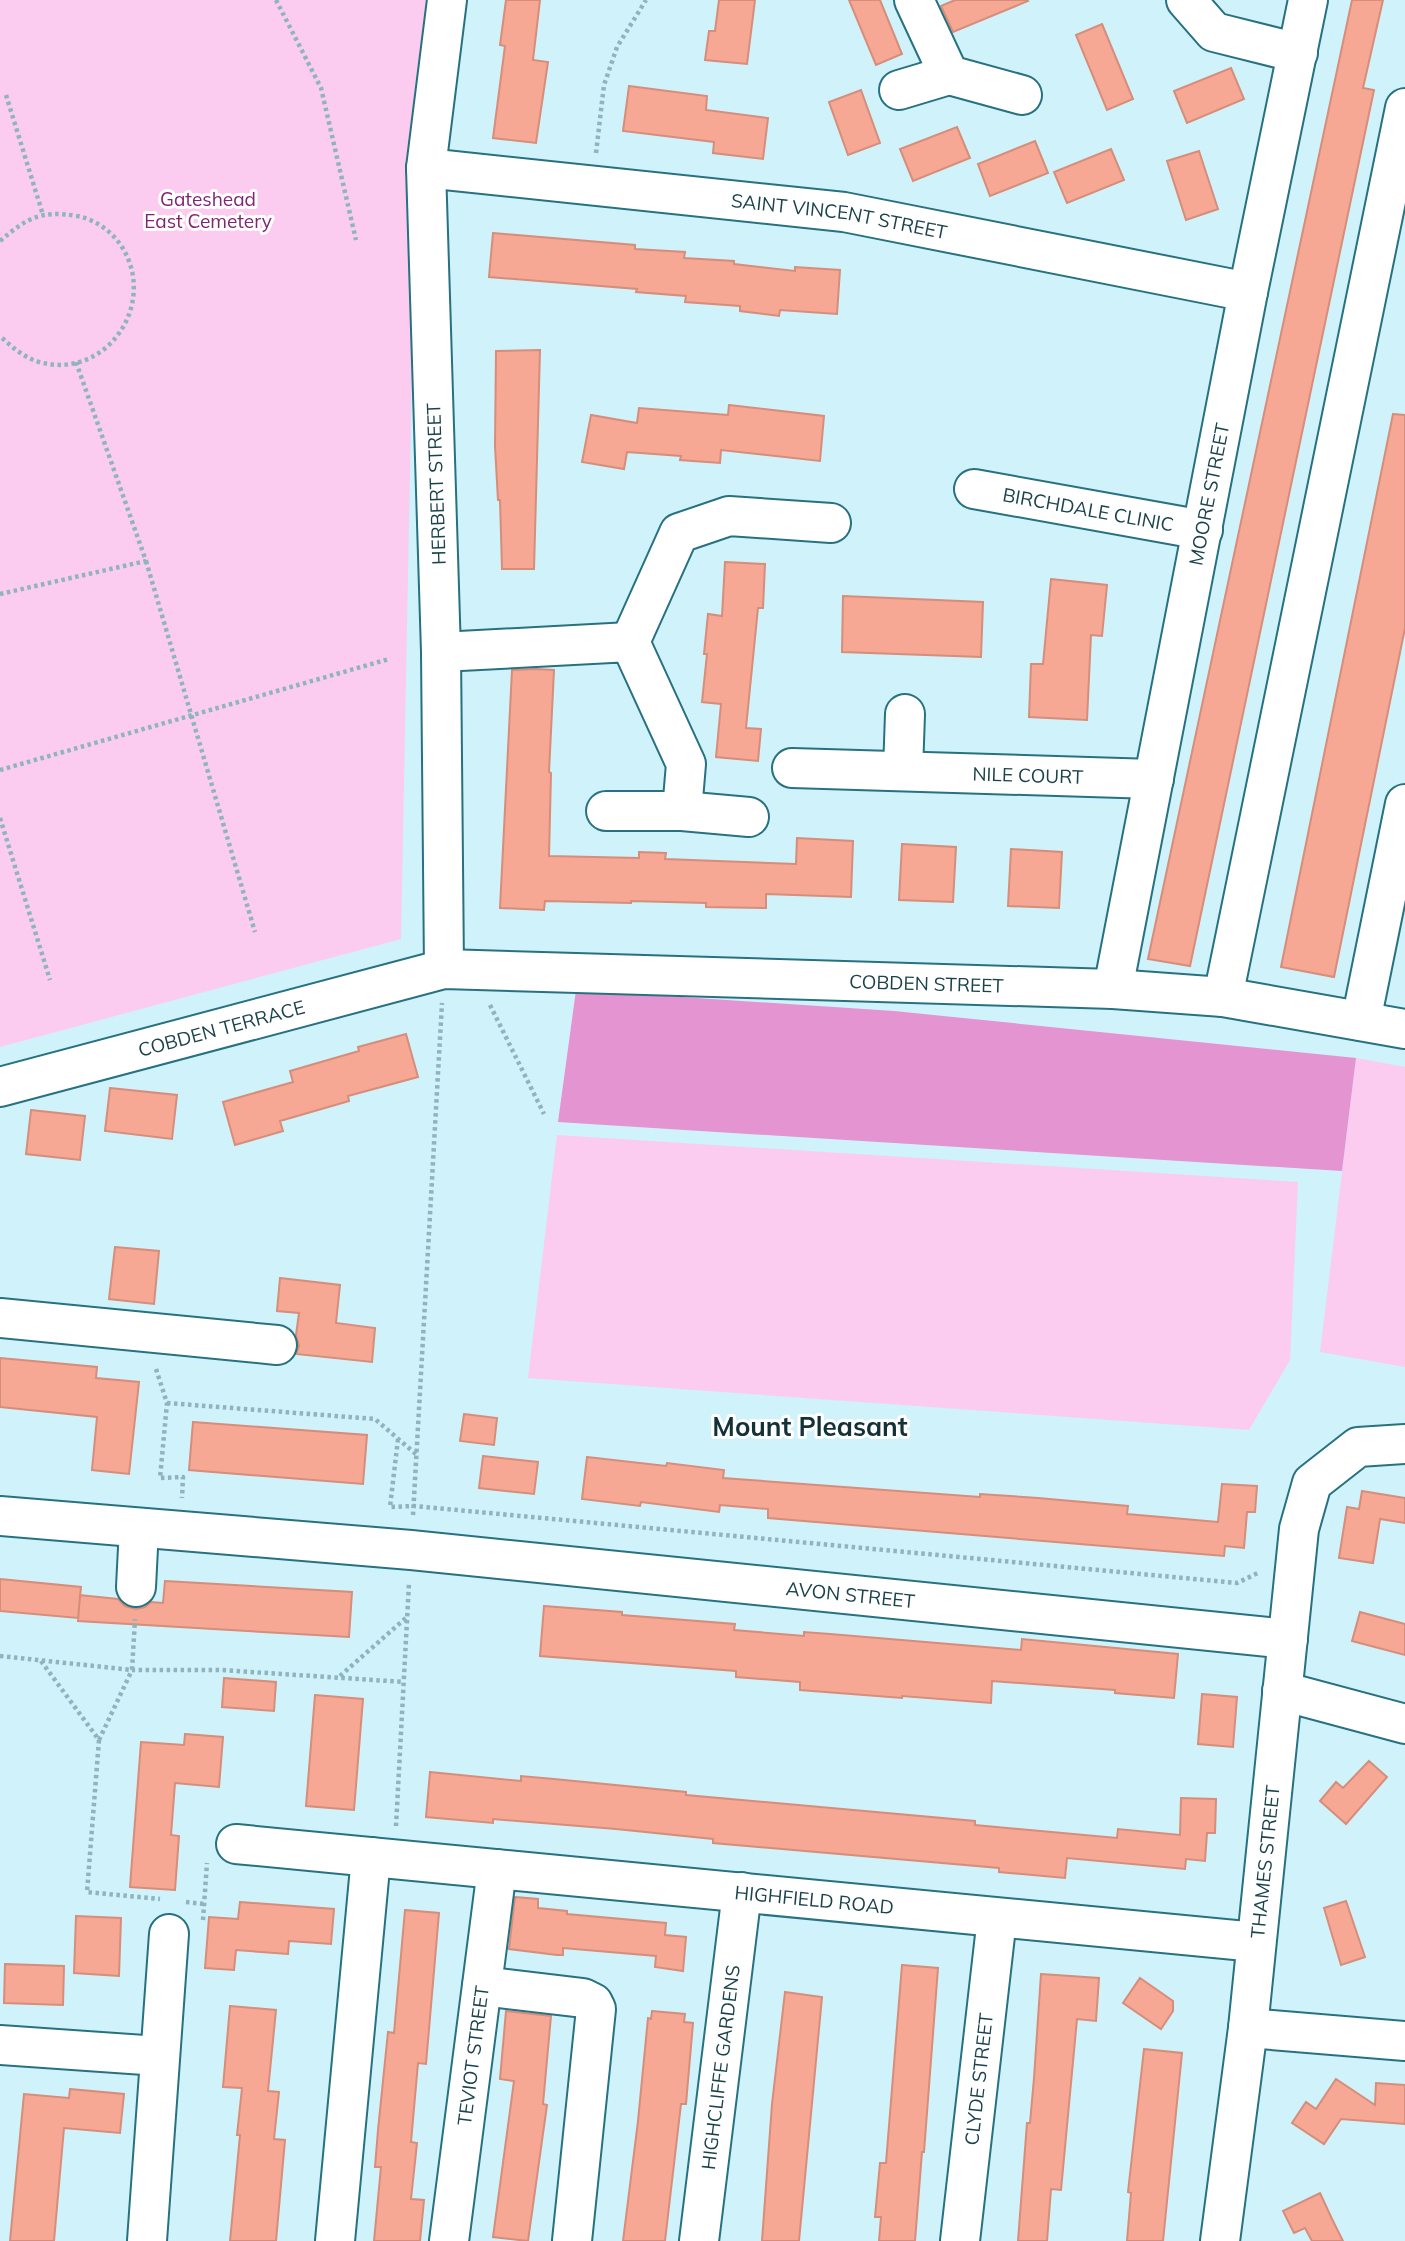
<svg xmlns="http://www.w3.org/2000/svg" width="1405" height="2241" viewBox="0 0 1405 2241" font-family="Mulish,sans-serif">
	<style>
		.green { fill: #fbccef }
		.forest { fill: #e394d1 }
		.building { fill: #f6a894; stroke: #d68d7a; stroke-width: 2 }
		.lines { fill: none; stroke-linecap: round; stroke-linejoin: round }
		.minor-casing { stroke: #277181; stroke-width: 42 }
		.path { stroke: #8fb4bd; stroke-width: 4.5; stroke-dasharray: 3.5 3.5; stroke-linecap: butt }
		.minor { stroke: #fff; stroke-width: 38 }
		.labels { text-anchor: middle; stroke-width: 6; stroke-linejoin: round; paint-order: stroke }
		.park-label { font-size: 19px; fill: #802671; stroke: #fff }
		.street-label { font-size: 19px; fill: #1b434c; stroke: #fff }
		.district-label { font-size: 26px; font-weight: bold; fill: #133138; stroke: #fff }
	</style>
	<rect width="100%" height="100%" fill="#cff2fb"/>
	<!-- green -->
	<path class="green" d="M0,0H438L416,158L401,939L0,1047Z
		M1356,1058L1405,1067V1367L1320,1352Z
		M557,1135L1298,1182L1290,1360L1249,1430L528,1378Z"/>
	<!-- forest -->
	<path class="forest" d="M576,990L894,1011L1356,1058L1342,1171L558,1122Z"/>
	<!-- building -->
	<path class="building" d="M506,0H540L533,60L548,62L536,143L493,138L505,46L500,45Z
		M719,0H755L747,64L705,60L709,31H715Z
		M849,0H880L902,54L876,65Z
		M955,0H1027L1028,1L953,32L941,6Z
		M1352,0H1383L1363,88L1374,90L1190,966L1148,959Z
		M1102,24L1133,99L1107,110L1076,35Z
		M1231,68L1244,99L1187,123L1174,91Z
		M629,86L707,96L706,110L768,118L763,159L713,153L714,142L623,131Z
		M861,90L880,143L848,155L829,102Z
		M957,127L970,158L913,181L900,149Z
		M1035,141L1048,173L990,196L978,164Z
		M1111,149L1124,180L1067,203L1054,172Z
		M1199,151L1218,209L1186,220L1167,161Z
		M493,233L635,245V249L685,252L684,258L734,261V264L795,271V267L840,270L837,314L780,310L779,316L740,311V306L685,302L686,296L636,292L637,289L489,277Z
		M540,350L534,569H502L500,500H498L495,446L496,351Z
		M729,405L824,416L820,461L721,450L720,463L680,460L681,456L627,452L624,469L582,462L591,415L637,423L639,408L728,415Z
		M1393,414L1405,415V628L1334,977L1281,967Z
		M725,562L765,564L763,608H758L746,728L761,729L758,761L716,757L721,704L702,702L707,654H704L708,614L722,616Z
		M1051,579L1107,585L1102,636L1091,635L1087,720L1029,717L1031,664H1043Z
		M843,596L983,602L981,657L842,652Z
		M536,669L554,670L549,772L551,773L549,856L639,858V852L666,853L665,859L796,864L797,838L853,841L851,897L766,894V908L706,907V903L631,901V903L545,901L544,910L500,908L512,670Z
		M902,844L956,847L953,902L899,900Z
		M1011,849L1062,852L1059,908L1008,906Z
		M406,1034L418,1077L348,1096L349,1101L280,1121L283,1131L235,1145L223,1102L293,1082L290,1071L359,1051L358,1047Z
		M110,1088L177,1095L172,1139L105,1131Z
		M31,1110L85,1116L80,1160L26,1154Z
		M115,1247L159,1251L154,1304L109,1299Z
		M280,1278L340,1285L336,1323L375,1328L372,1362L296,1354L299,1346L296,1335L299,1313L277,1311Z
		M0,1358L97,1367L96,1378L139,1382L129,1474L92,1470L97,1417L0,1407Z
		M464,1414L497,1418L494,1445L460,1441Z
		M193,1422L367,1435L363,1484L189,1470Z
		M483,1456L538,1462L534,1494L479,1488Z
		M587,1457L666,1466L667,1463L724,1470L723,1478L980,1497V1494L1038,1498L1128,1506L1127,1514L1218,1522L1222,1484L1257,1486L1255,1512H1247L1244,1548L1225,1546L1224,1556L768,1518V1509L720,1505L719,1512L641,1502L640,1506L582,1499Z
		M1362,1491L1405,1498V1523L1380,1519L1373,1563L1339,1558L1347,1507L1359,1509Z
		M0,1579L81,1587L78,1618L0,1611Z
		M165,1581L352,1592L349,1637L78,1621L80,1595L118,1599L125,1606L136,1609L145,1607L151,1602L163,1603Z
		M544,1606L622,1612V1615L735,1624L734,1630L804,1636V1632L830,1634L1021,1650L1022,1639L1178,1654L1174,1698L1115,1693V1690L992,1681L991,1703L902,1696V1698L800,1690V1682L736,1677V1671L540,1656Z
		M1360,1612L1405,1624V1655L1352,1641Z
		M224,1678L276,1682L274,1711L222,1707Z
		M1202,1694L1237,1697L1233,1747L1198,1744Z
		M315,1695L363,1699L354,1810L306,1806Z
		M185,1734L223,1737L219,1787L175,1783L171,1835L179,1836L175,1890L130,1887L141,1742L184,1745Z
		M1369,1761L1387,1777L1346,1824L1320,1801L1336,1782L1343,1788Z
		M430,1772L521,1781V1776L554,1779L686,1792V1795L975,1821V1825L1117,1838L1118,1829L1180,1835L1181,1798L1216,1799L1215,1833H1207L1205,1861L1186,1859L1185,1869L1067,1858L1065,1878L999,1872V1868L713,1843V1839L616,1829L493,1819V1823L426,1817Z
		M515,1897L538,1899V1908L567,1911V1914L666,1923L665,1935L686,1937L683,1971L655,1967L656,1956L563,1948V1955H557L509,1949Z
		M1346,1901L1365,1957L1341,1965L1324,1908Z
		M240,1902L334,1909L331,1944L289,1941L288,1954L236,1950L234,1970L205,1968L209,1917L238,1919Z
		M405,1910L439,1913L426,2064L418,2063L411,2142L417,2143L411,2199L424,2200L420,2241H374L381,2167H375L378,2130L388,2032L394,2033Z
		M76,1916L121,1918L119,1976L74,1973Z
		M5,1964L64,1966L63,2005L4,2003Z
		M902,1965L938,1968L924,2152H922L915,2241H879L881,2217H875L880,2163H886Z
		M1041,1974L1099,1978L1096,2021L1077,2019L1061,2190L1051,2189L1047,2241H1018L1027,2123H1030L1034,2078Z
		M1140,1978L1173,2001V2011L1161,2029L1123,2003Z
		M785,1992L822,1997L799,2241H762L772,2104Z
		M230,2006L276,2010L268,2091L279,2092L274,2139L285,2140L276,2241H230L240,2135H237L242,2088L223,2087Z
		M506,2011L551,2016L543,2104L547,2105L528,2241L493,2237L514,2081L500,2079Z
		M652,2011L685,2014L684,2022L693,2023L686,2104H681L665,2241H623L638,2121L648,2018L651,2019Z
		M1144,2049L1182,2053L1163,2241H1127L1131,2193L1128,2192Z
		M1336,2079L1375,2105L1376,2083L1405,2085V2124L1341,2119L1324,2144L1292,2123L1306,2102L1316,2109Z
		M70,2089L124,2094L120,2133L64,2128L54,2241H10L24,2094L69,2098Z
		M1320,2193L1332,2219L1343,2241H1312L1305,2228L1294,2233L1283,2211Z"/>
	<g class="lines">
		<!-- minor casing -->
		<g class="minor-casing">
			<g id="minor">
				<path d="M914,0L949,75L1022,95"/>
				<path d="M1186,0L1214,32L1298,53"/>
				<path d="M899,90L949,75"/>
				<path id="s1" d="M426,168L844,212L1248,292"/>
				<path id="s2" d="M974,489L1203,530"/>
				<path d="M630,642L679,533L729,516L831,523"/>
				<path d="M441,652L630,642L686,764L682,811"/>
				<path id="s3" d="M792,768L1154,779"/>
				<path d="M903,771L905,714"/>
				<path d="M606,811H682L749,817"/>
				<path d="M444,969L441,652L426,168L447,0"/>
				<path id="s4" d="M1113,989L1248,292L1308,0"/>
				<path d="M1223,997L1405,108"/>
				<path d="M1361,1021L1405,804"/>
				<path id="s5" d="M0,1087L444,969L1113,989L1223,997L1405,1029"/>
				<path d="M0,1318L277,1345"/>
				<path id="s6" d="M0,1516L411,1550L1288,1639"/>
				<path d="M136,1587L139,1528"/>
				<path d="M1282,1691L1405,1724"/>
				<path id="s7" d="M236,1844L1256,1942"/>
				<path d="M482,1986L583,1998L593,2003L596,2009L572,2241"/>
				<path d="M1248,2028L1405,2041"/>
				<path d="M0,2045L159,2056"/>
				<path d="M147,2241L169,1934"/>
				<path d="M335,2241L371,1857"/>
				<path id="s8" d="M449,2241L497,1869"/>
				<path id="s9" d="M699,2241L742,1892"/>
				<path id="s10" d="M960,2241L997,1918"/>
				<path id="s11" d="M1220,2241L1248,2028L1299,1529L1312,1483L1358,1447L1405,1444"/>
			</g>
		</g>
		<!-- path -->
		<path class="path" d="M276,0L321,88L356,240
			M6,95L43,215
			M596,153L604,85L617,47L646,0
			M0,241C27,218 40,210 77,216C94,219 110,230 120,244C160,302 107,381 39,362C23,357 12,347 0,336
			M146,561L255,932
			M0,594L146,561L76,362
			M0,770L389,659
			M0,818L50,980
			M490,1005L544,1114
			M156,1369L167,1403L160,1478L183,1477L182,1498
			M167,1403L375,1419L417,1455
			M398,1439L390,1507L414,1506L1237,1583L1260,1572
			M413,1515L442,1003
			M0,1656L132,1670L135,1619
			M41,1661L99,1740L87,1892L160,1899
			M340,1676L407,1617
			M99,1740L132,1670H221L404,1682
			M396,1826L409,1583
			M186,1902L204,1904
			M203,1920L207,1863"/>
		<!-- minor -->
		<use href="#minor" class="minor"/>
	</g>
	<g class="labels">
		<!-- park labels -->
		<g class="park-label">
			<text x="208" y="206">Gateshead<tspan x="208" dy="22">East Cemetery</tspan></text>
		</g>
		<!-- street labels -->
		<g class="street-label">
			<text dy="7" stroke="none"><textPath href="#s1" startOffset="416">SAINT VINCENT STREET</textPath></text>
			<text transform="translate(436 484) rotate(-92)" y="7">HERBERT STREET</text>
			<text dy="7" stroke="none"><textPath href="#s4" startOffset="504">MOORE STREET</textPath></text>
			<text dy="7" stroke="none"><textPath href="#s2" startOffset="116">BIRCHDALE CLINIC</textPath></text>
			<text dy="7" stroke="none"><textPath href="#s3" startOffset="236">NILE COURT</textPath></text>
			<text dy="7" stroke="none"><textPath href="#s5" startOffset="942">COBDEN STREET</textPath></text>
			<text dy="7" stroke="none"><textPath href="#s5" startOffset="229">COBDEN TERRACE</textPath></text>
			<text dy="7" stroke="none"><textPath href="#s6" startOffset="854">AVON STREET</textPath></text>
			<text dy="7" stroke="none"><textPath href="#s11" startOffset="382">THAMES STREET</textPath></text>
			<text dy="7" stroke="none"><textPath href="#s7" startOffset="581">HIGHFIELD ROAD</textPath></text>
			<text dy="7" stroke="none"><textPath href="#s8" startOffset="187">TEVIOT STREET</textPath></text>
			<text dy="7" stroke="none"><textPath href="#s9" startOffset="175">HIGHCLIFFE GARDENS</textPath></text>
			<text dy="7" stroke="none"><textPath href="#s10" startOffset="163">CLYDE STREET</textPath></text>
		</g>
		<!-- district labels -->
		<g class="district-label">
			<text x="810" y="1436">Mount Pleasant</text>
		</g>
	</g>
</svg>
